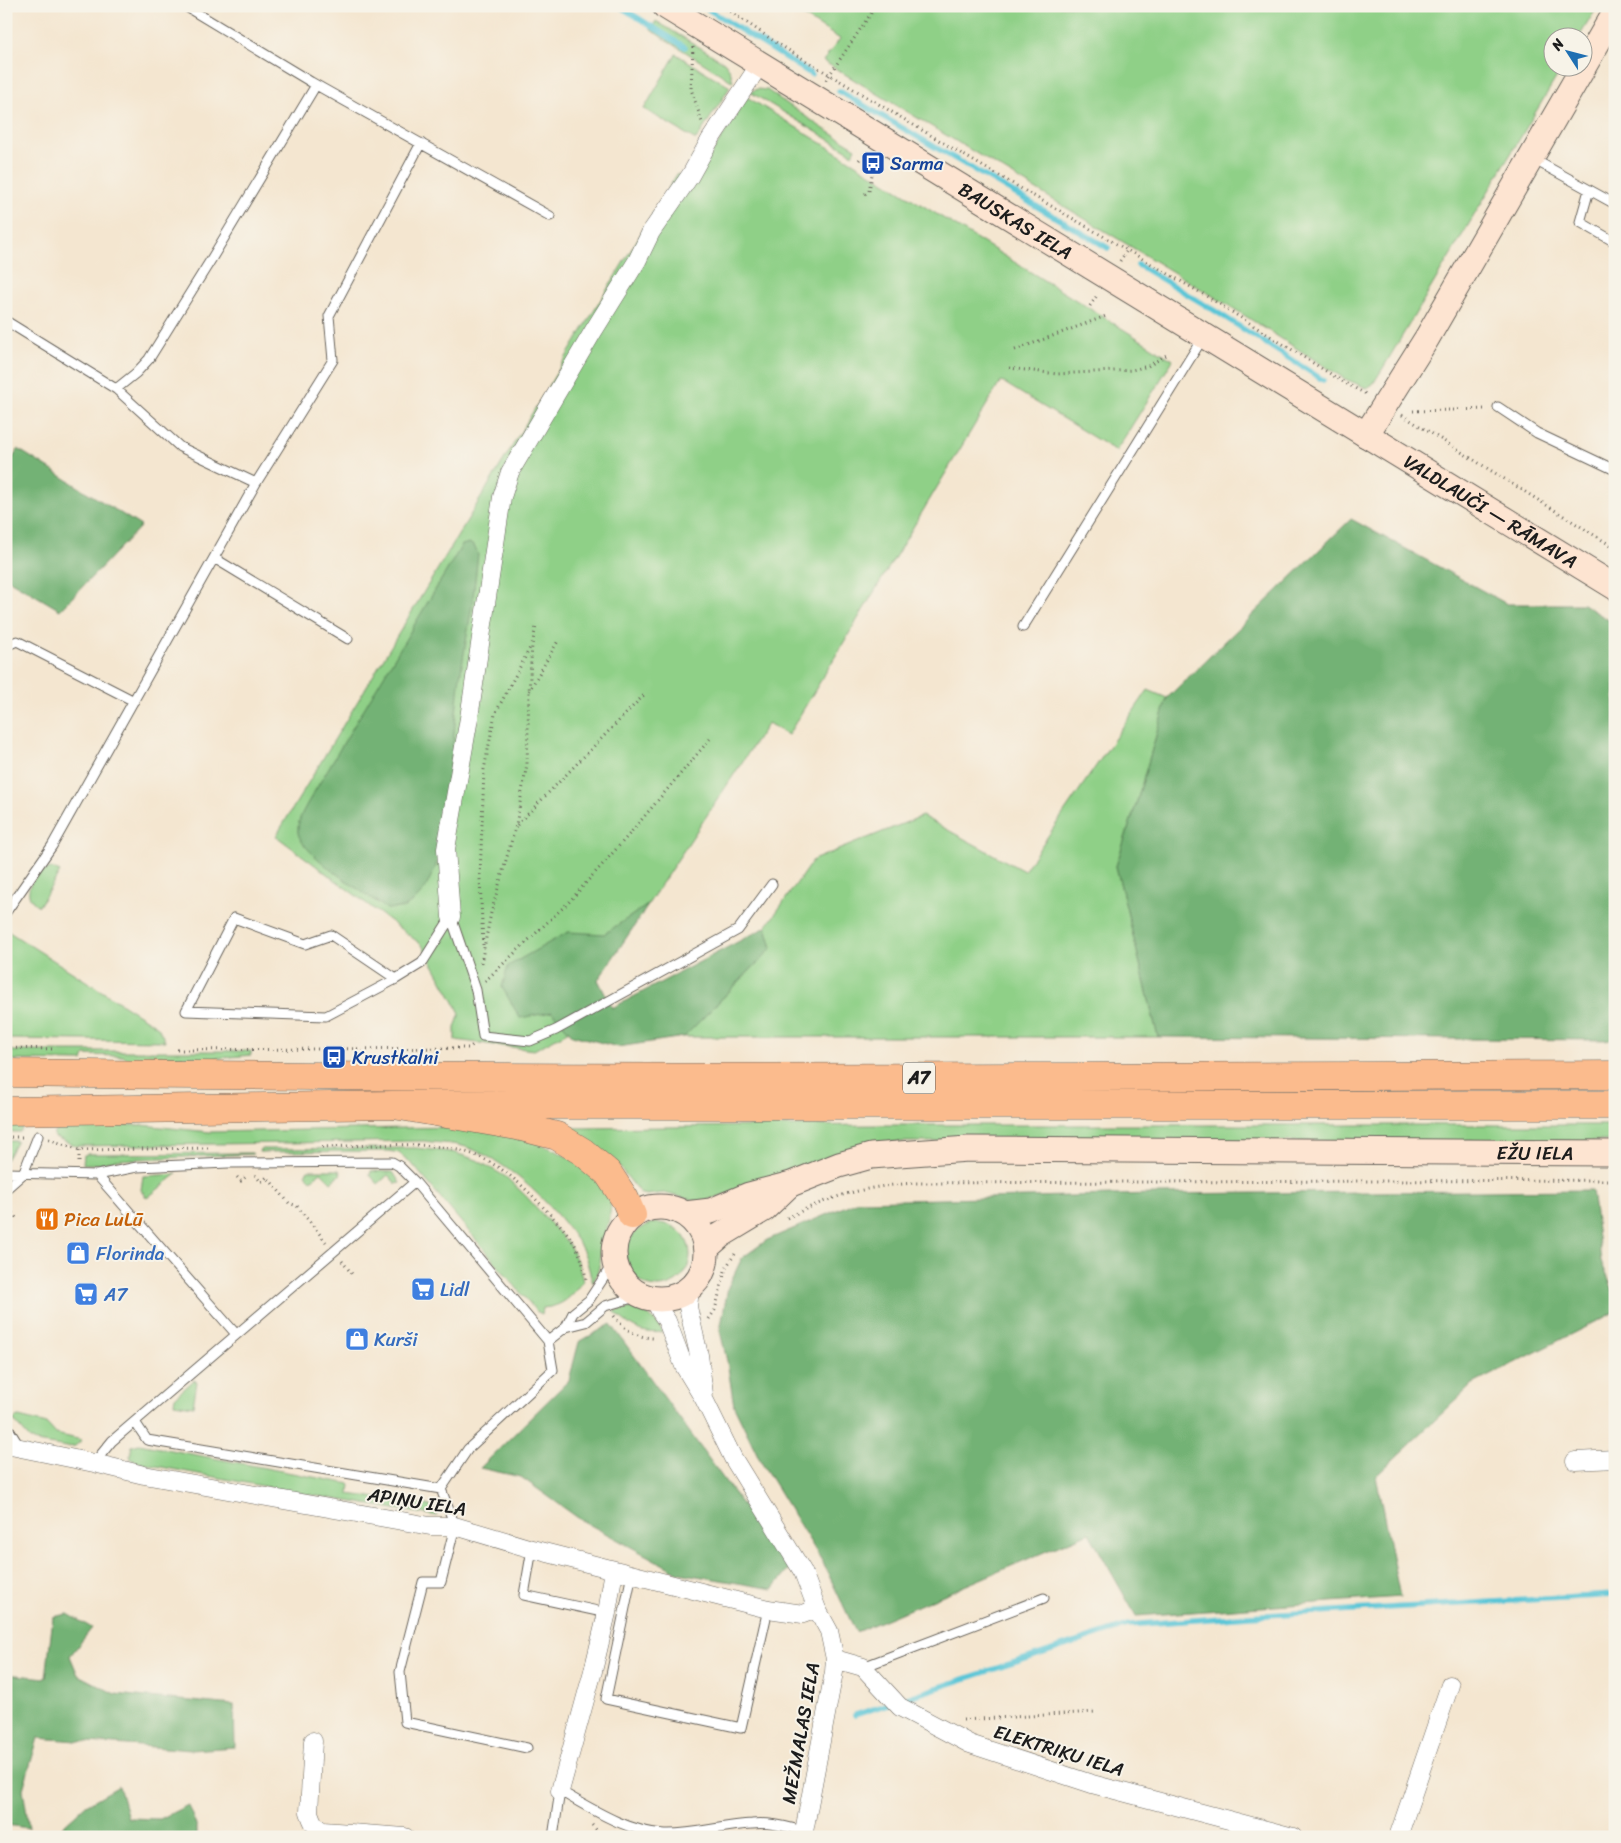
<svg xmlns="http://www.w3.org/2000/svg" width="1621" height="1843" viewBox="0 0 1621 1843" font-family="Sriracha,sans-serif">
	<style>
		.green { fill: #8fd087; stroke: #567652 }
		.forest { fill: #73b274; stroke: #486748 }
		.lines { fill: none; stroke-linecap: round; stroke-linejoin: round }
		.stream { stroke: #5cc6d7; stroke-width: 5.5 }
		.service-casing { stroke: #68635b; stroke-width: 11 }
		.minor-casing { stroke: #68635b; stroke-width: 19 }
		.secondary-casing { stroke: #68635b; stroke-width: 27 }
		.trunk-casing { stroke: #68635b; stroke-width: 29 }
		.motorway-casing { stroke: #68635b; stroke-width: 29 }
		.path { stroke: #68635b; stroke-width: 3; stroke-dasharray: 1 4; stroke-linecap: butt }
		.service { stroke: #fff; stroke-width: 9 }
		.minor { stroke: #fff; stroke-width: 18 }
		.secondary { stroke: #fde4d1; stroke-width: 25 }
		.trunk { stroke: #fbbb8d; stroke-width: 28 }
		.motorway { stroke: #fbbb8d; stroke-width: 28 }
		.labels { text-anchor: middle; stroke-width: 4; stroke-linejoin: round; paint-order: stroke }
		.shield { fill: #f7f3e8; stroke: #5e5c59; stroke-width: 1 }
		.shield-label { font-size: 18px; font-weight: bold; fill: #1c1c1c }
		.transit-label { font-size: 19px; fill: #164399; stroke: #f7f3e8; text-anchor: start }
		.street-label { font-size: 19px; fill: #1c1c1c; stroke: #f7f3e8 }
		.food-label { font-size: 19px; fill: #c56008; stroke: #f7f3e8; text-anchor: start }
		.shop-label { font-size: 19px; fill: #366cbe; stroke: #f7f3e8; text-anchor: start }
	</style>
	<rect width="100%" height="100%" fill="#f7f3e8"/>
	<filter id="ink" filterUnits="userSpaceOnUse"><feTurbulence type="fractalNoise" baseFrequency=".02" numOctaves="2"/><feDisplacementMap in="SourceGraphic" scale="10" xChannelSelector="R" yChannelSelector="G"/><feConvolveMatrix kernelMatrix="1 2 1 2 8 2 1 2 1" color-interpolation-filters="sRGB"/></filter>
	<filter id="wash" filterUnits="userSpaceOnUse"><feTurbulence type="fractalNoise" baseFrequency=".0096" numOctaves="4" result="noise"/><feDisplacementMap in="SourceGraphic" scale="20" xChannelSelector="R" yChannelSelector="G"/><feGaussianBlur stdDeviation="1.12" result="paint"/><feColorMatrix in="noise" values="0 0 0 0 0 0 0 0 0 0 0 0 0 0 0 0 0 1.4 0 .05"/><feComposite in="paint" operator="in"/></filter>
	<g filter="url(#wash)">
		<rect width="100%" height="100%" fill="#f4e6d0"/>
		<!-- green -->
		<path class="green" d="M795,6H1598L1579,37L1554,38V68H1562L1383,368L1373,384L1367,388L1345,379L1231,307L823,61L840,39L794,10Z
			M656,21L724,62L730,70L733,82L651,30Z
			M676,54L730,87L696,140L644,109Z
			M757,89L767,90L821,127L856,148L853,154L750,92Z
			M747,97L1173,360L1116,451L1001,381L788,735L768,723L598,980L612,1008L534,1050L455,1040V1028L460,1013L422,945L276,836L677,174L693,184Z
			M1148,690L1167,698L1135,808L1116,866L1158,1037H684L772,948L766,927L813,860L922,816L1024,871Z
			M51,868L60,872L39,906C18,895 33,873 51,868Z
			M6,930L158,1027L165,1041L6,1039Z
			M6,1051H251V1055L200,1060L197,1057L150,1056L149,1061H129L123,1056L85,1055L83,1061L6,1060Z
			M6,1121L26,1122L20,1132H6Z
			M73,1125H142L210,1132L455,1127C497,1131 540,1139 576,1162C583,1165 588,1172 593,1177C598,1181 605,1185 607,1190C615,1207 608,1222 604,1239C600,1255 601,1269 593,1283C589,1272 587,1257 581,1247C557,1208 509,1161 466,1147C453,1143 437,1143 424,1141L76,1146L53,1136L54,1132L60,1128Z
			M880,1125H1615V1141L890,1142L701,1202L664,1193L647,1195L641,1194L613,1159L567,1128Z
			M6,1141H17L6,1160Z
			M416,1148L452,1152L477,1160L506,1177L526,1196L568,1243L578,1263L583,1281C571,1297 564,1306 543,1308L542,1314L536,1311L413,1165L399,1153L389,1151L259,1152L260,1149Z
			M252,1153L253,1154L115,1160L99,1164H83L84,1155L87,1154Z
			M308,1170H339L341,1174L331,1182L321,1172L311,1180L305,1174Z
			M371,1171L393,1172L400,1183L396,1184L388,1175L378,1184L370,1175Z
			M177,1174L147,1198L141,1190L143,1176Z
			M626 1255a32 32 0 1 1 64 0a32 32 0 1 1-64 0Z
			M631,1308C647,1312 654,1318 663,1332C641,1335 629,1326 614,1311Z
			M194,1380L197,1382L193,1406L174,1403L175,1397Z
			M19,1417L47,1424L56,1434L82,1440L75,1446L67,1447L36,1442L30,1439L14,1421L15,1418Z
			M139,1444L350,1484L349,1494L427,1505L436,1509L437,1516L305,1494L140,1463L132,1460L130,1456L132,1446Z"/>
		<!-- forest -->
		<path class="forest" d="M18,449L141,526L60,610L6,578V470Z
			M1351,519L1507,604H1583L1615,624V1040L1158,1037L1116,866L1135,808L1167,698Z
			M469,543L474,546L478,554L472,606L459,683L448,796L436,866L425,889L414,901L403,908L387,909C368,895 302,855 298,833C297,822 302,813 307,804L462,545Z
			M649,904L598,980L612,1008L766,927L772,948L684,1037L618,1047L572,1035L552,1012L520,1018L502,987L508,966L568,932L604,934Z
			M1592,1190L1601,1261L1615,1295V1312L1473,1384L1376,1476L1400,1597L1136,1616L1089,1533L856,1632L822,1561L761,1462L734,1406L727,1361L720,1331L728,1287L742,1258L767,1240L858,1201L1155,1194Z
			M611,1324L789,1569L773,1589L679,1573L581,1520L521,1477L480,1468L569,1380L579,1342Z
			M68,1614L92,1628L70,1656L78,1675L115,1694L234,1705L235,1747L191,1750L38,1738L23,1789L29,1828L6,1825V1674L46,1678L53,1617Z
			M119,1786L128,1818L160,1819L188,1805L197,1828V1837H51L86,1805Z"/>
		<g class="lines">
			<!-- stream -->
			<path class="stream" d="M619,6L685,47
				M703,6L811,74
				M839,91L1108,248
				M1138,265L1212,309L1323,380
				M855,1715L1128,1625L1249,1616L1615,1595"/>
		</g>
	</g>
	<g filter="url(#ink)">
		<g class="lines">
			<!-- service casing -->
			<g class="service-casing">
				<path id="service" d="M185,6L311,82L550,216
					M1533,159L1615,204
					M1589,190L1580,222L1615,242
					M6,321L116,389L180,447L256,483L52,846L6,912
					M116,389L136,373L149,359L212,258L316,85
					M1498,407L1537,433L1615,470
					M256,483L333,360L329,316L421,143
					M214,558L348,639
					M1023,627L1204,336
					M6,646L17,641L134,701
					M451,917L476,990L483,1036L530,1041L556,1030L738,930L772,884
					M396,979L326,1016L186,1011L234,918L305,944L331,935L396,979L422,963L451,917
					M6,1173L97,1175L137,1167L228,1163L392,1162L399,1166L415,1182L548,1341L553,1370L468,1449L441,1489L455,1526L441,1582H423L400,1672L405,1722L527,1748
					M97,1175L236,1334
					M6,1189L23,1174L38,1136
					M566,1327L573,1313L589,1300L614,1262
					M548,1341L566,1327L586,1322L605,1306L639,1296
					M135,1422L147,1440L441,1489
					M6,1425L19,1446
					M94,1463L112,1441L415,1182
					M532,1549L524,1595L607,1613
					M632,1574L606,1699L741,1728L768,1609
					M863,1667L1044,1598
					M553,1837L560,1791C592,1809 627,1832 665,1834C695,1835 723,1825 752,1824C770,1822 787,1827 804,1831"/>
			</g>
			<!-- minor casing -->
			<g class="minor-casing">
				<path id="minor" d="M451,917L446,849L469,718L502,497L510,472L594,330L637,261L651,232L690,176L710,140L760,64
					M690,1290L688,1307L699,1355L704,1394
					M655,1300L660,1311L667,1321L684,1366L704,1399L733,1458L803,1572L817,1609L829,1631L835,1659L834,1672L803,1837
					M6,1445L94,1463L144,1475L430,1526H455L532,1549L768,1609L803,1614L817,1609
					M1575,1461L1615,1459
					M835,1659L863,1667L900,1707L970,1744L1092,1784L1293,1837
					M313,1741L309,1812C312,1821 314,1827 323,1831L405,1837
					M560,1791L593,1671L607,1613L614,1570
					M1398,1837L1450,1685"/>
			</g>
			<!-- secondary casing -->
			<g class="secondary-casing">
				<g id="secondary">
					<path id="s1" d="M665,6L1615,587"/>
					<path d="M1584,66L1615,12"/>
					<path d="M1366,435L1427,338L1583,68"/>
					<circle cx="660" cy="1253" r="46"/>
					<path id="s2" d="M685,1214L711,1211L749,1195L791,1184L839,1165L871,1156L968,1149L1615,1153"/>
					<path d="M706,1248L721,1235L764,1209L789,1185"/>
				</g>
			</g>
			<!-- trunk casing -->
			<g class="trunk-casing">
				<path id="trunk" d="M6,1073C542,1080 1079,1077 1615,1075
					M6,1111L394,1105L517,1126L557,1136L583,1152L608,1173L625,1199L632,1215"/>
			</g>
			<!-- motorway casing -->
			<g class="motorway-casing">
				<path id="motorway" d="M394,1105H1615"/>
			</g>
			<!-- path -->
			<path class="path" d="M722,6L780,45L977,163L1203,294L1345,383L1368,395
				M693,47L691,89L702,122
				M826,80L876,6
				M859,160L862,156
				M865,194L869,191L873,169
				M1120,261L1128,249
				M1090,306L1098,294
				M1015,350L1106,316
				M1009,368L1057,374L1132,370L1148,366L1168,354
				M1413,411L1487,409
				M1402,415L1615,548
				M529,691L558,641
				M517,825L645,694
				M483,945L480,878L484,770L495,714L531,646
				M481,963L491,913L516,825L527,764L529,692L532,645L536,626
				M485,981L569,902L626,838L710,739
				M6,1048L56,1049
				M177,1050L469,1048L474,1044
				M6,1137H23
				M49,1139L79,1150L208,1148
				M322,1147C367,1146 423,1140 466,1152C497,1161 523,1185 545,1209C567,1232 581,1245 586,1279
				M79,1162V1150
				M255,1175L261,1182L267,1177L289,1203L297,1206L326,1242
				M237,1177L241,1181L247,1176
				M6,1205L17,1219
				M787,1218C833,1195 863,1187 914,1183L1615,1180
				M342,1261L352,1274
				M614,1316C624,1329 637,1338 655,1338
				M709,1319L715,1310L726,1267L735,1254
				M963,1720L1095,1712
				M592,1825L603,1837
				M283,1837L301,1834"/>
			<!-- service -->
			<use href="#service" class="service"/>
			<!-- minor -->
			<use href="#minor" class="minor"/>
			<!-- secondary -->
			<use href="#secondary" class="secondary"/>
			<!-- trunk -->
			<use href="#trunk" class="trunk"/>
			<!-- motorway -->
			<use href="#motorway" class="motorway"/>
		</g>
	</g>
	<!-- icons -->
	<defs>
		<g id="bus-square" transform="scale(1.25)"><rect x="-9" y="-9" width="18" height="18" rx="4" fill="#1a4fb4" stroke="#f7f3e8"/><path d="M-5-6H5V4H4V6H2V4H-2V6H-4V4H-5ZM-3.5-4V0h7V-4ZM-3.5 1.2v1.5H-2V1.2ZM2 1.2v1.5H3.5V1.2Z" fill="#fff"/></g>
		<g id="restaurant-square" transform="scale(1.25)"><rect x="-9" y="-9" width="18" height="18" rx="4" fill="#e8710a" stroke="#f7f3e8"/><path d="M-5-6h1v4h1v-4h1v4h1v-4h1v5L-1.5 .5V6h-2V.5L-5-1ZM5-6V6H3V1.5H1.5Q1.5-4 5-6Z" fill="#fff"/></g>
		<g id="shop-square" transform="scale(1.25)"><rect x="-9" y="-9" width="18" height="18" rx="4" fill="#3f7fe0" stroke="#f7f3e8"/><path d="M-5-2.5h2.3a2.7 3.5 0 0 1 5.4 0H5L5.5 6h-11ZM-1.5-2.5h3a1.5 2.3 0 0 0-3 0Z" fill="#fff"/></g>
		<g id="supermarket-square" transform="scale(1.25)"><rect x="-9" y="-9" width="18" height="18" rx="4" fill="#3f7fe0" stroke="#f7f3e8"/><path d="M-6-5.5h2.5l.6 2H6L4.5 2H-2.5L-4.4-4H-6ZM-1.5 3.2a1.3 1.3 0 1 0 .1 0ZM3 3.2a1.3 1.3 0 1 0 .1 0Z" fill="#fff"/></g>
	</defs>
	<g fill-rule="evenodd">
		<use href="#bus-square" x="873" y="163"/>
		<use href="#bus-square" x="334" y="1057"/>
		<use href="#restaurant-square" x="47" y="1219"/>
		<use href="#shop-square" x="78" y="1253"/>
		<use href="#supermarket-square" x="423" y="1289"/>
		<use href="#supermarket-square" x="86" y="1294"/>
		<use href="#shop-square" x="357" y="1339"/>
	</g>
	<g class="labels">
		<!-- shield labels -->
		<rect class="shield" x="903" y="1062.5" width="32" height="31" rx="4"/>
		<g class="shield-label">
			<text x="919" y="1084">A7</text>
		</g>
		<!-- transit labels -->
		<g class="transit-label">
			<text x="890" y="170">Sarma</text>
			<text x="352" y="1064">Krustkalni</text>
		</g>
		<!-- street labels -->
		<g class="street-label">
			<text dy="7" stroke="none"><textPath href="#s1" startOffset="411">BAUSKAS IELA</textPath></text>
			<text dy="7" stroke="none"><textPath href="#s1" startOffset="968">VALDLAUČI — RĀMAVA</textPath></text>
			<text dy="7" stroke="none"><textPath href="#s2" startOffset="860">EŽU IELA</textPath></text>
			<text transform="translate(417 1501) rotate(9)" y="7">APIŅU IELA</text>
			<text transform="translate(800 1733) rotate(-80)" y="7">MEŽMALAS IELA</text>
			<text transform="translate(1059 1750) rotate(17)" y="7">ELEKTRIĶU IELA</text>
		</g>
		<!-- food labels -->
		<g class="food-label">
			<text x="64" y="1226">Pica LuLū</text>
		</g>
		<!-- shop labels -->
		<g class="shop-label">
			<text x="96" y="1260">Florinda</text>
			<text x="440" y="1296">Lidl</text>
			<text x="104" y="1301">A7</text>
			<text x="374" y="1346">Kurši</text>
		</g>
	</g>
	<!-- margin -->
	<rect width="1621" height="1843" fill="none" stroke="#f7f3e8" stroke-width="25"/>
	<!-- north arrow -->
	<g transform="translate(1568 52) rotate(306)"><circle r="24" fill="#f7f3e8" stroke="#9f9d96"/>
	<path d="M0-4L9 19L0 12L-9 19Z" fill="#1f6fb2"/>
	<text y="-8" font-size="14" font-weight="bold" text-anchor="middle" fill="#1c1c1c">N</text>
	</g>
</svg>
